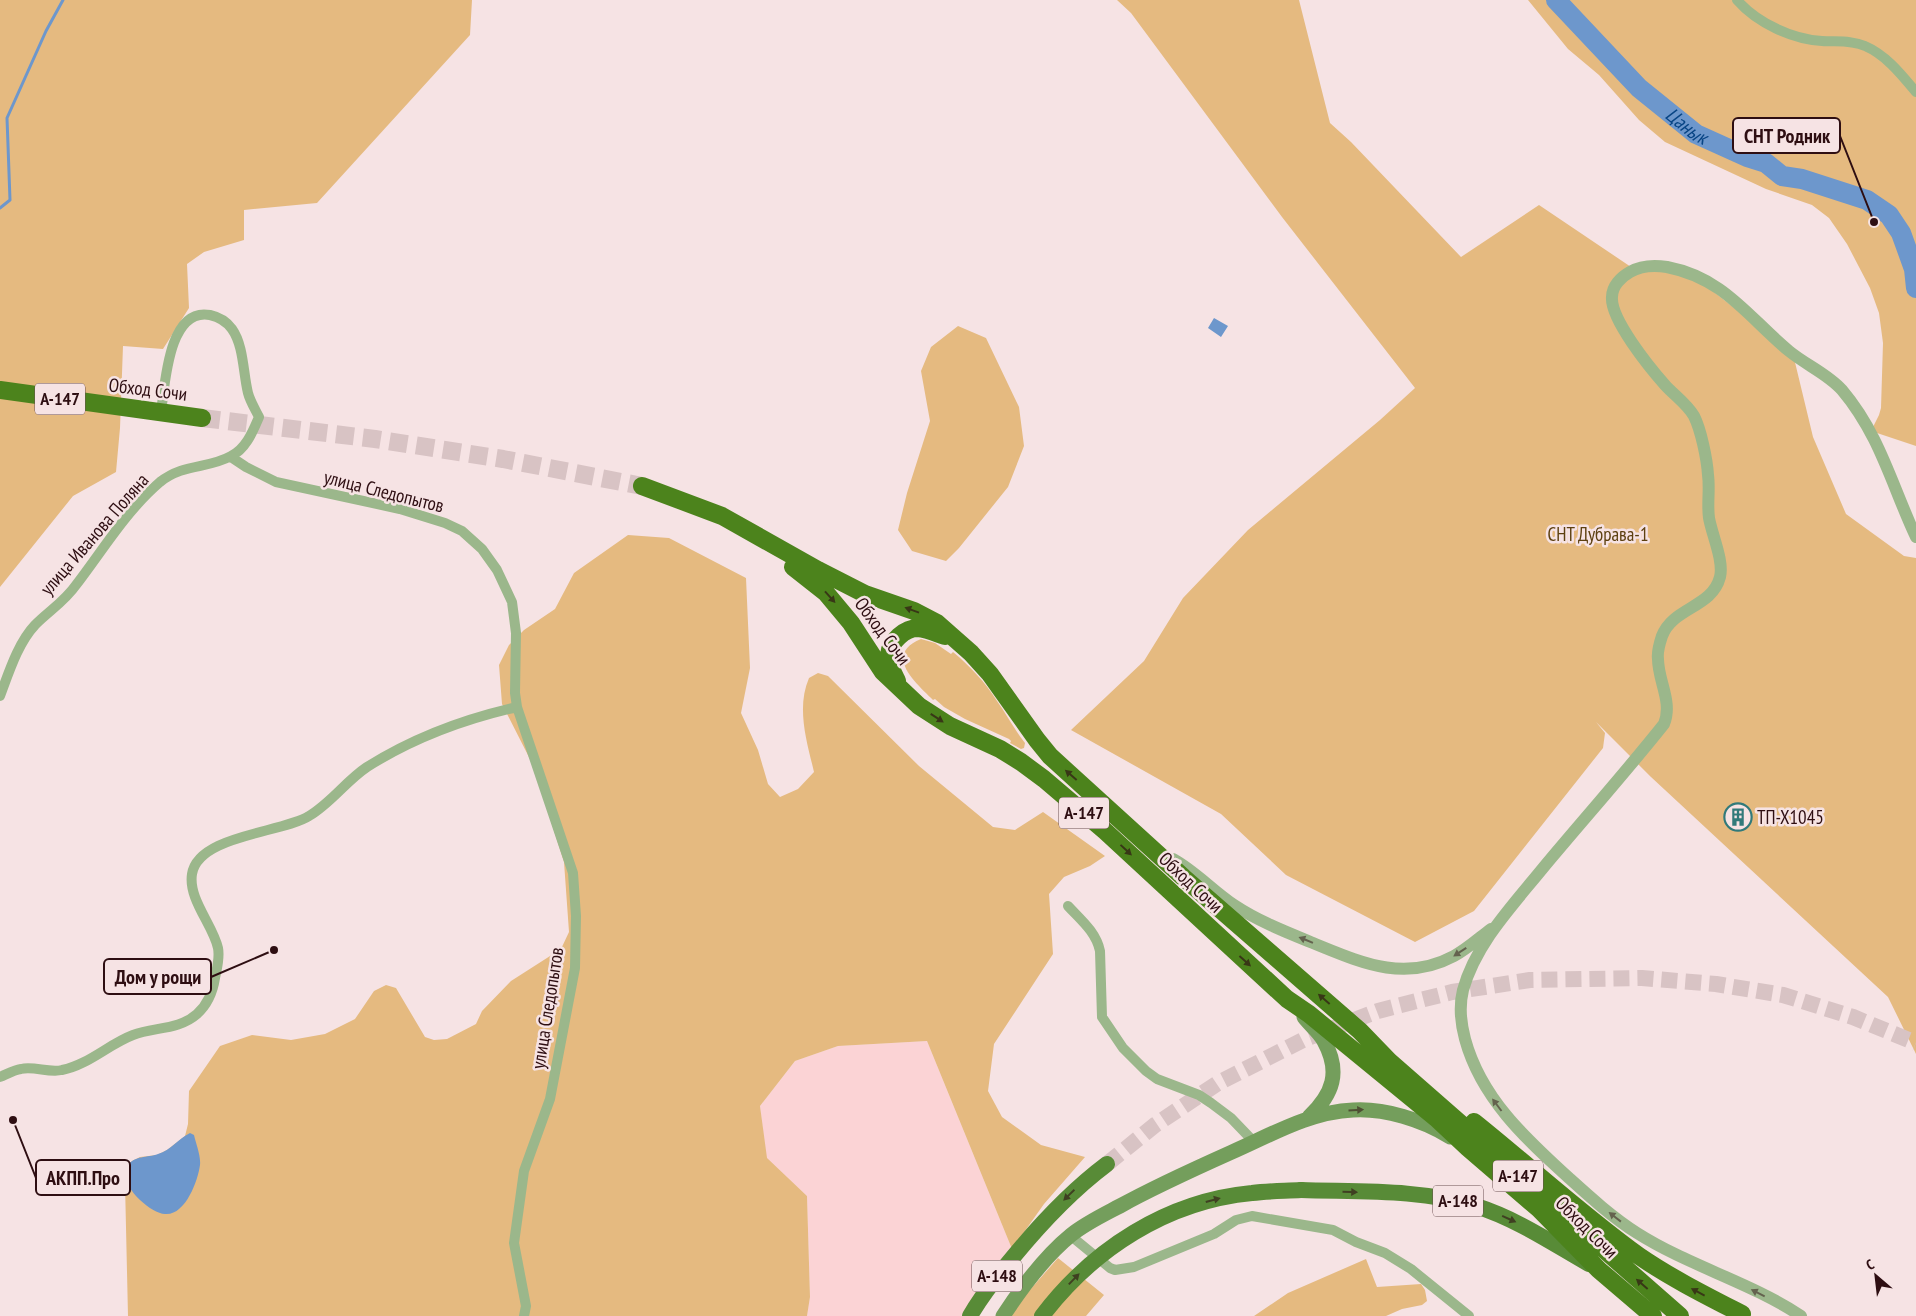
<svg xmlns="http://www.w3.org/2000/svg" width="1916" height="1316" viewBox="0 0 1916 1316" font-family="'PT Sans Narrow',sans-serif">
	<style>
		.built { fill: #fbd3d5 }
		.green { fill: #e5ba80 }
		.water { fill: #6d97cc }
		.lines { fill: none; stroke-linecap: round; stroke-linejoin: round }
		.stream { stroke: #6d97cc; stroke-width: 3 }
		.river { stroke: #6d97cc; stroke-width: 20 }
		.primary-tunnel { stroke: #d8c3c4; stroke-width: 16; stroke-dasharray: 16 8; stroke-linecap: butt }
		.trunk-tunnel { stroke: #d8c3c4; stroke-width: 18; stroke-dasharray: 18 9; stroke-linecap: butt }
		.minor { stroke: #9bb78b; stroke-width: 10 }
		.tertiary { stroke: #9bb78b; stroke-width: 12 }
		.secondary { stroke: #749e5c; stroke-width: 15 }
		.primary { stroke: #588b37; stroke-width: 16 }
		.trunk { stroke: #4c831c; stroke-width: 18 }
		.primary-bridge { stroke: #588b37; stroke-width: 16 }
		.oneway { fill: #383716 }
		.oneway2 { fill: #64624e }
		.oneway3 { fill: #4e4f33 }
		.oneway4 { fill: #3f4021 }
		.labels { text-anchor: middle; stroke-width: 5; stroke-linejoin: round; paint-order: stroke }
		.shield { fill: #f6e3e4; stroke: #6a4e51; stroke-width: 1 }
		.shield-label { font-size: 18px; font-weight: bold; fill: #2e0e12 }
		.street-label { font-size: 19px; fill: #2e0e12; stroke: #f6e3e4 }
		.park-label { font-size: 19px; fill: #5d4010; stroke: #f6e3e4 }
		.poi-label { font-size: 19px; fill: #2e0e12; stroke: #f6e3e4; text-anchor: start }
		.water-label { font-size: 20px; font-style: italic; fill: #084585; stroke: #f6e3e4 }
		.leader { fill: none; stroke: #2e0e12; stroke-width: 2 }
		.callout-dot { fill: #2e0e12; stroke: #f6e3e4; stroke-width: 2 }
		.callout { fill: #f6e3e4; stroke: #2e0e12; stroke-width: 2 }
		.callout-label { font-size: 20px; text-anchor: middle; font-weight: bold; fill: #2e0e12 }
	</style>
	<rect width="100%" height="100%" fill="#f6e3e4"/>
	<!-- built -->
	<path class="built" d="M927,1041L1012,1249L970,1316H807L810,1297L807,1196L766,1158L760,1106L795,1061L838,1046Z"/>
	<!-- green -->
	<path class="green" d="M0,0H472L470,35L317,203L244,210V240L204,252L187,264L189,308L163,349L123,346L120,428L116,472L73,496L0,587Z
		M1117,0H1299L1330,123L1351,142L1461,257L1539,205L1634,269L1691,274L1793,354L1813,437L1846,514L1904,556L1916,558V1054L1888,997L1651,777L1596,722L1605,733L1603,748L1474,911L1415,942L1286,875L1221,814L1071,730L1144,661L1183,598L1248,530L1380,420L1415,388L1282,217L1131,13Z
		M1528,0H1916V446L1871,431L1879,415L1881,408L1883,343L1879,313L1870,288L1847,244L1829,218L1812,205L1766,189L1665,142L1639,120L1599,75L1568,49Z
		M958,326L986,338L1019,407L1024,446L1008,487L959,548L946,561L912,551L898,530L907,493L930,421L921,371L931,347Z
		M628,535L669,538L746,578L750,668L741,713L758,750L768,784L780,797L798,789L814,772C807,742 796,708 809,678L818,673L828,676L919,766L993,827L1015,830L1043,812L1105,856L1090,866L1064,877L1049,894L1053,954L994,1044L988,1091L1002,1117L1041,1145L1085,1157L1044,1204L1012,1249L927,1041L838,1046L795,1061L760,1106L767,1158L807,1196L810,1297L807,1316H128L125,1183L123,1174L127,1166L132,1161L140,1157L157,1155L167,1150L185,1136L188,1124L189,1091L220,1046L252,1035L291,1040L325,1034L355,1019L374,991L386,985L396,988L425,1037L434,1040L447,1039L476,1024L482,1011L511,981L561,949L569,932L564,862L533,765L502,704L499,665L509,645L524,630L555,609L574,573Z
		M921,639L935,643L951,654L953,652C970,666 985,682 997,701C1007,715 1014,729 1025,743L1024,748L1021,749L1010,743L1011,741L1009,739L965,719L944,707L935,699L933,700C917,684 882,655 921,639Z
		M1058,1258L1104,1295L1086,1316H1007Z
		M1366,1259L1377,1287L1421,1284L1425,1290L1427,1301L1422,1305L1402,1309L1386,1316H1254L1288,1293Z"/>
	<!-- water -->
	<path class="water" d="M1214,318L1228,326L1221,337L1208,328Z
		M190,1133L194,1135C196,1144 201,1156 200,1165C198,1181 185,1216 165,1214C149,1213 116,1182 127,1166C135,1155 147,1158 158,1154C171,1150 178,1139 190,1133Z"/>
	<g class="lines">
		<!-- stream -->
		<path class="stream" d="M0,208L10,200L7,118L46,31L63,0"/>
		<!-- river -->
		<path class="river" id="s1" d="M1556,0L1639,88L1696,134L1747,157L1766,163L1782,176L1802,179L1867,200L1889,215L1901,233L1914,269L1916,288"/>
		<!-- primary-tunnel -->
		<path class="primary-tunnel" d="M1107,1164L1155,1125L1218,1083L1305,1039L1378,1011L1452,992L1530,980L1642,978L1716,984L1783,995L1853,1017L1916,1043"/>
		<!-- trunk-tunnel -->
		<path class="trunk-tunnel" d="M202,418L375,439L503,459L642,486"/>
		<!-- minor -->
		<path class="minor" d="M1737,0C1757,23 1792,39 1822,41C1836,42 1852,40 1865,46C1886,55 1901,74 1916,92
			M0,696C9,672 18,643 35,625C49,611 65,601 76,585C103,550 126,511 160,482C184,463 208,469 231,456C246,449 253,431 259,417C255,409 250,401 248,393C243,373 244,346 232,329C227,322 219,317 210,315C168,307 165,386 161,412
			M517,707L573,873L576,916L575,968L550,1099L524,1171L514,1243L526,1306L524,1316
			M1068,906C1081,920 1096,932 1100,951L1102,1017L1123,1048L1146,1071L1157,1079L1199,1095L1211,1103L1231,1118L1255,1143
			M0,1077C7,1074 14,1070 21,1069C34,1066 49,1073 62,1070C88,1065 109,1044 133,1035C154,1027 179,1030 197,1014C207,1005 213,991 215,978C217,968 220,958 218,948C213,925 188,899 192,874C198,835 282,833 309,816C331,803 346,781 367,767C413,738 464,719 517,707L515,693L516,633L512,602L497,570L482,549L462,531L445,523L400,509L276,482L246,467L231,457
			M1071,1236L1110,1268L1115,1270L1134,1267L1214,1234L1236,1220L1252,1216L1333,1230L1356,1242L1385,1253L1411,1269L1469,1316"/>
		<!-- tertiary -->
		<path class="tertiary" d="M1173,859C1195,871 1213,891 1234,905C1258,921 1286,932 1313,943C1360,962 1404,983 1454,956C1467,949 1479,938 1491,929
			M1801,1316C1750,1282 1689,1266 1637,1233C1612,1217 1590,1197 1569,1178C1525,1138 1481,1098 1465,1039C1461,1024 1459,1006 1463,990C1476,943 1513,905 1543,868C1583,820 1625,773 1664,724C1673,702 1658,681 1658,659C1657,652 1660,642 1662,636C1673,607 1712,608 1720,577C1724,561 1712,535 1709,518C1707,504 1710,489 1708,475C1707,459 1701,430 1694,416C1687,404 1674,395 1665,385C1650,368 1610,319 1612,297C1612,286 1621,277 1630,272C1642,265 1654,265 1667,267C1724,278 1748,317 1789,351C1806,365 1828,374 1842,390C1880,435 1892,486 1916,537"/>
		<!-- secondary -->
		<path class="secondary" d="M1304,1017C1310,1025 1319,1032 1324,1041C1341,1072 1333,1094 1309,1117
			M1003,1316C1022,1287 1044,1257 1071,1235C1086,1223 1103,1215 1120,1206C1156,1186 1194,1169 1232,1152C1271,1135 1309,1112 1353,1110C1384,1108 1423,1120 1450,1137"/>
		<!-- primary -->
		<path class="primary" d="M1301,1190C1360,1192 1420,1189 1476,1206C1517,1219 1552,1243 1589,1264
			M970,1316C982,1295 998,1275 1014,1256C1042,1222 1071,1191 1107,1164"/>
		<!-- trunk -->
		<path class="trunk" d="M0,390L202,418
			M642,486L722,516L818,570L865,594L914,611L937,623L971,653L990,674L1037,740L1050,756L1183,877L1360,1031L1389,1061L1680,1316
			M793,567L826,593L851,623L883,672L919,706L950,726L1000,749L1021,762L1044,779L1105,831L1287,999L1309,1014L1436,1118L1468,1148L1539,1209L1599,1270L1653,1316
			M897,681C893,673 888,664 889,655C890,641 905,628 918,628C928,629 936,633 945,636
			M1474,1122C1529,1166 1582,1215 1639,1256C1671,1278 1707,1296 1742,1314"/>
		<!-- primary-bridge -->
		<path class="primary-bridge" d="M1042,1316C1093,1249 1167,1201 1252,1193C1268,1191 1285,1191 1301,1190"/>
	</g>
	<!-- one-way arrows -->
	<defs><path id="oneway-solid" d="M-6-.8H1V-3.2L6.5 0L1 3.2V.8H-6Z" transform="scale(1.25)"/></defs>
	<g class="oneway">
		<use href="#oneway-solid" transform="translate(830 597) rotate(48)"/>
		<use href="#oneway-solid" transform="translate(912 610) rotate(-160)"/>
		<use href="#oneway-solid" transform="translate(937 718) rotate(33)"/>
		<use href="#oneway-solid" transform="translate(1071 775) rotate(-139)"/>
		<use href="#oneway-solid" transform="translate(1126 850) rotate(43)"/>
		<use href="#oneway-solid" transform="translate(1245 961) rotate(42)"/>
		<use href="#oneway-solid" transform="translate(1324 999) rotate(-139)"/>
		<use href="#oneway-solid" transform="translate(1642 1284) rotate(-139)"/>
		<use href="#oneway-solid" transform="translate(1698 1292) rotate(-152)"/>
	</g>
	<g class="oneway2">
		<use href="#oneway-solid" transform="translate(1306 940) rotate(-158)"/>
		<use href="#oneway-solid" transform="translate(1460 952) rotate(147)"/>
		<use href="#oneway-solid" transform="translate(1497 1105) rotate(-127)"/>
		<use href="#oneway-solid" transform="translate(1615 1217) rotate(-142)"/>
		<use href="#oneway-solid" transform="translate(1758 1293) rotate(-153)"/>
	</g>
	<use class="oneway3" href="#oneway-solid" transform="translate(1356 1110) rotate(-3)"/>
	<g class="oneway4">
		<use href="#oneway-solid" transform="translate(1350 1192) rotate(2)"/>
		<use href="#oneway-solid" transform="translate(1069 1195) rotate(136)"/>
		<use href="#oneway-solid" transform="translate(1213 1200) rotate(-15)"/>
		<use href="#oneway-solid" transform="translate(1509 1219) rotate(24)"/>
		<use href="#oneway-solid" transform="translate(1074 1279) rotate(-46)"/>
	</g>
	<!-- icons -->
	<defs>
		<g id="building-ring" transform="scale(1.4375)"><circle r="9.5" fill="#f6e3e4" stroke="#317a7a" stroke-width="1.5"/><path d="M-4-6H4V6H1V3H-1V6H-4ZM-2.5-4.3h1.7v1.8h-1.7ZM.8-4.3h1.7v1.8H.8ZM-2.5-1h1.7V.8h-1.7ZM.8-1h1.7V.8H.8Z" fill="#317a7a"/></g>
	</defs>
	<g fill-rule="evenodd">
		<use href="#building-ring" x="1738" y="817"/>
	</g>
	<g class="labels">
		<!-- shield labels -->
		<g class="shield">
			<rect x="35" y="383.5" width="50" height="31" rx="4"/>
			<rect x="1059" y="797.5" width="50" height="31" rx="4"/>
			<rect x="1493" y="1160.5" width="50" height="31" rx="4"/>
			<rect x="1433" y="1185.5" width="50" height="31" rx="4"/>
			<rect x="972" y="1260.5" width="50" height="31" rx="4"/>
		</g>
		<g class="shield-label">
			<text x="60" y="405">А-147</text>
			<text x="1084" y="819">А-147</text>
			<text x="1518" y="1182">А-147</text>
			<text x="1458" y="1207">А-148</text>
			<text x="997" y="1282">А-148</text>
		</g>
		<!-- street labels -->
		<g class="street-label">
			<text transform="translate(148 389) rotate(7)" y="7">Обход Сочи</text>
			<text transform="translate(384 491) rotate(14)" y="7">улица Следопытов</text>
			<text transform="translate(94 534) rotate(-49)" y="7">улица Иванова Поляна</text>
			<text transform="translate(883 631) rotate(53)" y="7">Обход Сочи</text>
			<text transform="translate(1191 882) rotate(43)" y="7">Обход Сочи</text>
			<text transform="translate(547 1008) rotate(-81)" y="7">улица Следопытов</text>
			<text transform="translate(1587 1227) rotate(45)" y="7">Обход Сочи</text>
		</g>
		<!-- park labels -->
		<g class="park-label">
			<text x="1598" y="541">СНТ Дубрава-1</text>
		</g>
		<!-- poi labels -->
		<g class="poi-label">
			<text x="1757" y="824">ТП-Х1045</text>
		</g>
		<!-- water labels -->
		<g class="water-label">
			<text dy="7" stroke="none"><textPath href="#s1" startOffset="182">Цанык</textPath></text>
		</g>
	</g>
	<!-- callouts -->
	<path class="leader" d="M1874 222L1840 136M274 950L211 977M13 1120L36 1178"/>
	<g class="callout-dot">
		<circle cx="1874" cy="222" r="5"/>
		<circle cx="274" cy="950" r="5"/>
		<circle cx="13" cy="1120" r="5"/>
	</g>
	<g class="callout">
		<rect x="1733" y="118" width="107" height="35" rx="5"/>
		<rect x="104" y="959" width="107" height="35" rx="5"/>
		<rect x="36" y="1160" width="94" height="35" rx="5"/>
	</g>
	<g class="callout-label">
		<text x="1787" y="143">СНТ Родник</text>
		<text x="158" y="984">Дом у рощи</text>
		<text x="83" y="1185">АКПП.Про</text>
	</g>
	<!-- north arrow -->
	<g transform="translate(1876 1276) rotate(332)" stroke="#f6e3e4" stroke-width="4" paint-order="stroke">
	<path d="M0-4L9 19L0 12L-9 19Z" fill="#2e0e12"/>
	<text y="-8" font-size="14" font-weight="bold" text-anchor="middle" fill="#2e0e12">С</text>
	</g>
</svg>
